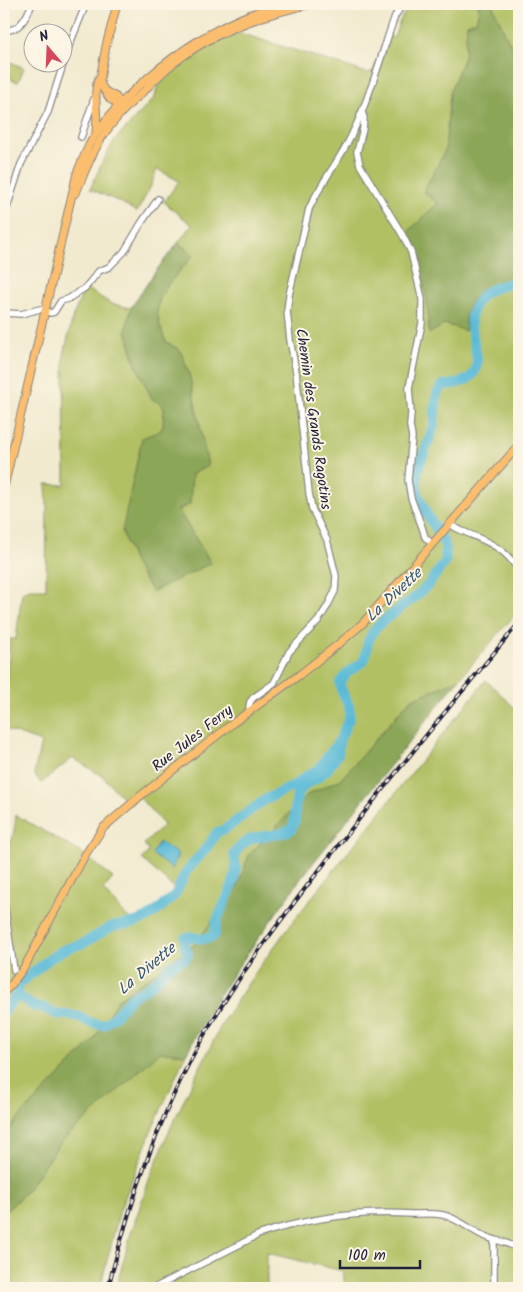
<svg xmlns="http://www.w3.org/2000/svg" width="523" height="1292" viewBox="0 0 523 1292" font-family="Kalam,sans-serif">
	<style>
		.green { fill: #b1c063; stroke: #6a714f }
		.forest { fill: #8ca659; stroke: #57644a }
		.water { fill: #58bad7; stroke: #3d6e89 }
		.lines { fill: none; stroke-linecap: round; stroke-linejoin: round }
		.river { stroke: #58bad7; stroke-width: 10 }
		.minor-casing { stroke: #8a8685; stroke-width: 8 }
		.major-casing { stroke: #8a8685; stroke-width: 9 }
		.minor { stroke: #fff; stroke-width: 5.5 }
		.major { stroke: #fbbe6e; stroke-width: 7 }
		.rail-casing { stroke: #22223b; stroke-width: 4 }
		.rail { stroke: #fcf5e5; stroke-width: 2; stroke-dasharray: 5.5; stroke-linecap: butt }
		.labels { text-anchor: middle; stroke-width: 4; stroke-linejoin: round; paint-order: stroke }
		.street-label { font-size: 15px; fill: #22223b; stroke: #fcf5e5 }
		.water-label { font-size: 16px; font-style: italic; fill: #355772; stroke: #fcf5e5 }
	</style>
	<rect width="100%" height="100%" fill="#fcf5e5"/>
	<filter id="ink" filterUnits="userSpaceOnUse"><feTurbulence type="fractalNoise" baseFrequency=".02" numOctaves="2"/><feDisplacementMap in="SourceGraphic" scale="10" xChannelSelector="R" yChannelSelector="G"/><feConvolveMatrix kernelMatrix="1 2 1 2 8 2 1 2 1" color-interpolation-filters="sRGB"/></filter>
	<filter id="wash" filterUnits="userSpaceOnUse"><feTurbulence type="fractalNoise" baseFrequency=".0096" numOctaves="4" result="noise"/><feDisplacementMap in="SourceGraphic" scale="20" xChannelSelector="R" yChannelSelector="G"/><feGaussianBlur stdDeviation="1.12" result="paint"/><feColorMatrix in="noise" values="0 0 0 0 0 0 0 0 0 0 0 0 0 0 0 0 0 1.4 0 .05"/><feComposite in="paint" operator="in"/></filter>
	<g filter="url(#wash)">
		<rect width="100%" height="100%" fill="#f1eacf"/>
		<!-- green -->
		<path class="green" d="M413,4H519V610L459,679L298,882L233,974L210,1009L186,1054L151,1132L120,1210L100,1288H4V855C12,844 15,829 16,815L85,855L113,878L103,890L133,923C148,918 169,905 177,891L142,859L149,851L144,844L164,825L139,797L130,805L102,776L73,758L41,783L34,774L41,742L4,729V711L10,639H16L22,592L30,589H46L47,506L46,484L65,485L64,354L73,316L85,288L112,304L131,308L155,272L192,225L164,202L179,181L157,169L150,188L137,212L120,202L90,189L101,165L114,141L155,97L157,87L174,71L203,49L230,35L240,33L367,73L374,71L386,35L394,38C399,22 401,15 413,4Z
			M4,59L24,68L18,82L6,77L4,81Z
			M486,680L519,712V1288H345L343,1271L267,1253V1288H116L131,1233L150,1177L171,1127L197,1073L224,1020L255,973L293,921Z"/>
		<!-- forest -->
		<path class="forest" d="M478,4H492L512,48L519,52V276L481,290L472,301L465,317L466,331L445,324L429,334L427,298L424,288L416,248L407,233L438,203L423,192L445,151L450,92L464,57L467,24L476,21L479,9Z
			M178,243L194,255L169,283L160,298L157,312L160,326L166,342L180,350L189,373L208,466L192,474L190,504L178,510L211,563L152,592L134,563L122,532L142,438L160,431L163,426L164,408L160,403L152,399L135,363L126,330L131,308L155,272Z
			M459,679L298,882L233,974L210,1009L186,1054L160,1052L59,1144L26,1192L4,1213V1136L22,1114L93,1041L118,999L194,945L238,886L249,855L307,795L341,779L410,700Z"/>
		<!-- water -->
		<path class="water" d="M159,842L178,854L172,869L152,854Z"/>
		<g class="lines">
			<!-- river -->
			<path class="river" d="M17,995L34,1007C42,1004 48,1011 56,1014C62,1016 69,1014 75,1016C81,1016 84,1021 89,1022C94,1024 99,1024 104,1025L115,1016L130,998L145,989L157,980L171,965L185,959L188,954L185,948V938L191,937L202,939L213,937C216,931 215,925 218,918C226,897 241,878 234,855C248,830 268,840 291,830L295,821V808L297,795L304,786L316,779L327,770L338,754L339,741
				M4,1011L17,995L18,992L17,986L48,960L63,950L84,943L111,927L133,923L147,918L157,911L175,895L186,872L209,845L215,835L217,832L224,830L266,799L294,786L308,775L317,770L322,764L339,741L349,719L350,712L349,706L341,689L340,682L347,673L363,662L365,658L368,642L372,633L382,622L414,598L428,585L443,565L446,559L445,546L443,540L426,513L417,490V473L434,426L437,393L443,385C452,385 460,384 468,379C488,366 468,337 471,317C472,311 477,302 481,297C490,286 507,286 519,280"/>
		</g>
	</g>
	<g filter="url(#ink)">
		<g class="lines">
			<!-- minor casing -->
			<g class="minor-casing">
				<path id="minor" d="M4,30C20,32 27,16 32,4
					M362,112L364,118L363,129L357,152L360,165L402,234L411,252L422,299V323L409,388L411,413L410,426L412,437L408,480L411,498L422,527L425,537L432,544
					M81,137L94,99L96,97
					M4,217L21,164L48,112L69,46L86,4
					M4,313L21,314L40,309L45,310L50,313L54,312L61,301L68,299L85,288L99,271L109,267L124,252L142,222L158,199
					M450,524L456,528C483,541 503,544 519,571
					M251,710L249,707L250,702L253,698L274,683L289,652L318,621L327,607L335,591L336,576L327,540L312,509L309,493L296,372L290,340L287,311L289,295L309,209C321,182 341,159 353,132C371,95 381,55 395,16L403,4
					M4,903L14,970
					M154,1288L258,1235C307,1218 360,1211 412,1214C422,1214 433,1213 443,1215C458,1218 470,1230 484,1236C496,1241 508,1242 519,1249
					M494,1288V1241"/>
			</g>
			<!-- major casing -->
			<g class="major-casing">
				<path id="major" d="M117,4L106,46L100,79L101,85L110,99L122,108
					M105,91L116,97L123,107
					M96,131C99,114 92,92 99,78
					M76,193C83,176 89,160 98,144C110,123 127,106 145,90C156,78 168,66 182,57C220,29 264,14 311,4
					M4,487L77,173C81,163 85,154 89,145C103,120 123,100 144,81C185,45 229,18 282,4
					M4,992L12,984L25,966L85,855L103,828L139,797L233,723L298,676L341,642L363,623L519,445"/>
			</g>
			<!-- minor -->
			<use href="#minor" class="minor"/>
			<!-- major -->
			<use href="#major" class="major"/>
			<!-- rail casing -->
			<g class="rail-casing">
				<path id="rail" d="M108,1288C128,1209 154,1130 192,1057C231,983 283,917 334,851C394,774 456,698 519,623"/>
			</g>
			<!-- rail -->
			<use href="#rail" class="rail"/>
		</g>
	</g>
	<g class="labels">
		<!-- street labels -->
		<g class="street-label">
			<text transform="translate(314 419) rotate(82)" y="5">Chemin des Grands Ragotins</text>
			<text transform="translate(192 738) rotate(-38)" y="5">Rue Jules Ferry</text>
		</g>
		<!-- water labels -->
		<g class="water-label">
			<text transform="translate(393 594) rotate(-43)" y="6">La Divette</text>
			<text transform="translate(146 968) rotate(-40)" y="6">La Divette</text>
		</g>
	</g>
	<!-- margin -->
	<rect width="523" height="1292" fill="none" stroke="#fcf5e5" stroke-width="20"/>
	<!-- north arrow -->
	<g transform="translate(48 48) rotate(341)"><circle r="24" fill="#fcf5e5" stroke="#a5a1a1"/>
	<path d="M0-4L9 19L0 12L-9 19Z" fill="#d1495b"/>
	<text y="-8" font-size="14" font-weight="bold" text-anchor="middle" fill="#22223b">N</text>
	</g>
	<!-- scale -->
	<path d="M340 1260v8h80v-8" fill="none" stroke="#22223b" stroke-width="2.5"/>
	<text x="348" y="1260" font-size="15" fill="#22223b" stroke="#fcf5e5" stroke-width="4" paint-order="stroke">100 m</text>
</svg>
